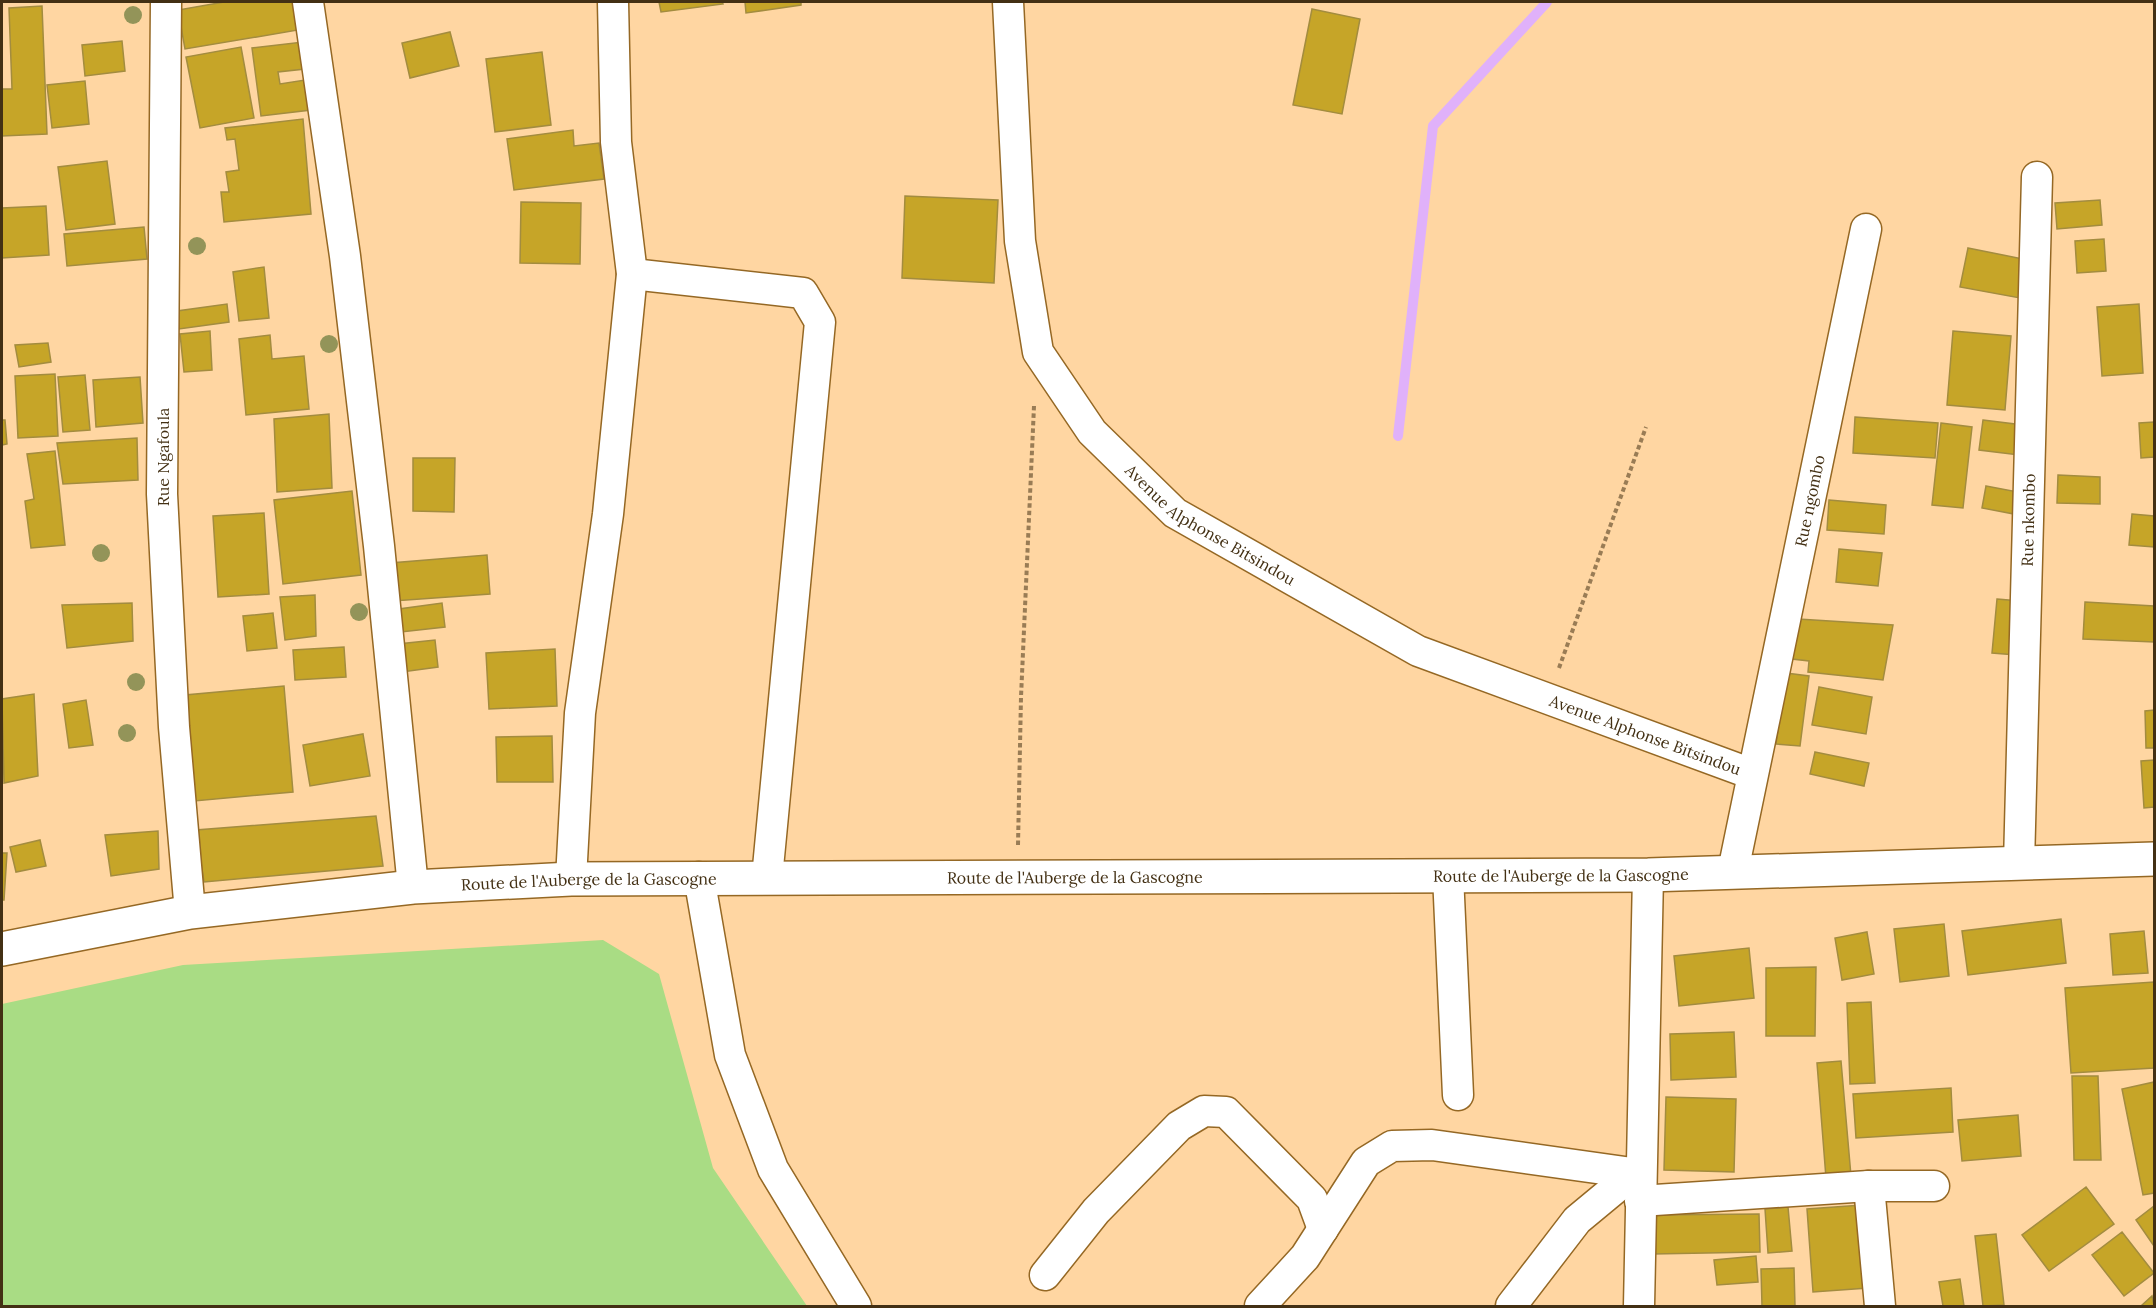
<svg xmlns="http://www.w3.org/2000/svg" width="2156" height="1308" viewBox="0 0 2156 1308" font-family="Lora,serif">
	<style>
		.green { fill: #a9dc84 }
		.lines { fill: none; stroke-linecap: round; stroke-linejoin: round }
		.stream { stroke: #e0b1fa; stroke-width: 10 }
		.building { fill: #c6a528; stroke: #a38c3f; stroke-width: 1.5 }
		.minor-casing { stroke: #956824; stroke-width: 33 }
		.tertiary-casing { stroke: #956824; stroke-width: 36 }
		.path { stroke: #997c55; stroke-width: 4; stroke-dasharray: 4.5 3; stroke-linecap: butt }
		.minor { stroke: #fff; stroke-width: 30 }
		.tertiary { stroke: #fff; stroke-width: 33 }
		.tree { fill: #939459 }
		.labels { text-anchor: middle; stroke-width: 6; stroke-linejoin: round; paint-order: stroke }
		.street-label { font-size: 16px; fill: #433014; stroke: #fff }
	</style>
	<rect width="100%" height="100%" fill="#ffd6a2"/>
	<!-- green -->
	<path class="green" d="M603,940L659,974L713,1168L807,1306H2V1004L183,965Z"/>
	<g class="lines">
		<!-- stream -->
		<path class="stream" d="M1398,436L1433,126L1547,2"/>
	</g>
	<!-- building -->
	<path class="building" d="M224,2H293L298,30L185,49L178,10Z
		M659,2H722L723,4L661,12Z
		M745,2H801V5L746,13Z
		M42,6L47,134L2,136V89H12L9,8Z
		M1312,9L1360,19L1342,114L1293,105Z
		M450,32L459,66L410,78L402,43Z
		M122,41L125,71L85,76L82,45Z
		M303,42L305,69L278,72L280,84L305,80L311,110L261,116L252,48Z
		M241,47L254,118L200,128L186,57Z
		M542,52L551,125L495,132L486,59Z
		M85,81L89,124L52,128L47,85Z
		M303,119L311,214L224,222L221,192H229L226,172L239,170L235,139L227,140L225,128Z
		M573,130L574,146L599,143L604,179L514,190L507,139Z
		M107,161L115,224L66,230L58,167Z
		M905,196L998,200L994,283L902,278Z
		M2100,200L2102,225L2057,229L2055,203Z
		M521,202L581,203L580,264L520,263Z
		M46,206L49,255L2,258V208Z
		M144,227L147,259L67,266L64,234Z
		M2104,239L2106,271L2077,273L2075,241Z
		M1968,248L2028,260L2020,298L1960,287Z
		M264,267L269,318L239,321L233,272Z
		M227,304L229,322L179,329L177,311Z
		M2139,304L2143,373L2102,376L2097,307Z
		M210,331L212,370L184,372L180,334Z
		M1953,331L2011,336L2005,410L1947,405Z
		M270,335L272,359L304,356L309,409L246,415L239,339Z
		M48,343L51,362L19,367L15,345Z
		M55,374L58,436L18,438L15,376Z
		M85,375L90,430L63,432L58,377Z
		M140,377L143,423L96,427L93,380Z
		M329,414L332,488L277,492L274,419Z
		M1855,417L1938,423L1935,458L1853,453Z
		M2,420H5L7,444L2,445Z
		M1983,420L2023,425L2019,455L1979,450Z
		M2154,422V457L2141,458L2139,423Z
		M1941,423L1972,427L1963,508L1932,505Z
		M137,438L138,480L63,484L57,443Z
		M55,451L65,545L31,548L25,501L34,499L27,454Z
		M413,458H455L454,512L413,511Z
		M2058,475L2100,477V504L2057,503Z
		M1986,486L2018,492L2014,514L1982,508Z
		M352,491L361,575L283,584L274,500Z
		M1829,500L1886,505L1884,534L1827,530Z
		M264,513L269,594L218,597L213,516Z
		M2132,514L2154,516V547L2129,545Z
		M1839,549L1882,553L1878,586L1836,582Z
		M487,555L490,594L393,601L390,563Z
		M315,595L316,636L285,640L280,597Z
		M1997,599L2020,601L2016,655L1992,653Z
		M2085,602L2154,606V642L2083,639Z
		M132,603L133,641L67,648L62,605Z
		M442,603L445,627L401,632L399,609Z
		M273,613L277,648L247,651L243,616Z
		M1798,619L1893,625L1883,680L1808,672L1809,661L1792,659Z
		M435,640L438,667L402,672L398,644Z
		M344,647L346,677L295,680L293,650Z
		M555,649L557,706L489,709L486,653Z
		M1786,673L1809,676L1800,746L1776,744Z
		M284,686L293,792L194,801L185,695Z
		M1819,687L1872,697L1866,734L1812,725Z
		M34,694L38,776L4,783L2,699Z
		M86,700L93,745L69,748L63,704Z
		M2154,710V748H2146L2145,711Z
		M363,734L370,776L310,786L303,745Z
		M552,736L553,782H497L496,737Z
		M1815,752L1869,763L1864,786L1810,774Z
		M2154,760V807L2144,808L2141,761Z
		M376,816L383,866L204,882L196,830Z
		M158,831L159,869L111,876L105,835Z
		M40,840L46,866L16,872L10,847Z
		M2,853H7L4,900H2Z
		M2061,919L2066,963L1968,975L1962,931Z
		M1944,924L1949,976L1900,982L1894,929Z
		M2144,931L2148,973L2113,975L2110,934Z
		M1867,932L1874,974L1842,980L1835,938Z
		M1749,948L1754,998L1679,1006L1674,956Z
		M1816,967L1815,1036H1766V968Z
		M2154,982V1068L2071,1073L2065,988Z
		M1871,1002L1875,1083L1850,1084L1847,1003Z
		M1734,1032L1736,1077L1671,1080L1670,1034Z
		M1841,1061L1851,1176L1826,1178L1817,1063Z
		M2072,1076H2098L2101,1160H2074Z
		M2154,1082V1193L2143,1195L2122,1089Z
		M1951,1088L1953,1132L1856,1138L1853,1094Z
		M1666,1097L1736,1099L1734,1172L1664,1170Z
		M2018,1115L2021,1156L1962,1161L1958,1120Z
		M2086,1187L2114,1224L2049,1271L2022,1235Z
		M1862,1205L1868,1288L1813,1292L1807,1209Z
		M2154,1206V1246L2136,1220Z
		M1788,1207L1792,1251L1768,1253L1765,1209Z
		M1759,1214L1760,1252L1653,1254L1652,1215Z
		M2122,1232L2154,1273L2124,1296L2092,1255Z
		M1996,1234L2004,1305L1983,1306L1975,1236Z
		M1756,1256L1758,1282L1717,1285L1714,1260Z
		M1794,1268L1795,1306H1762L1761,1269Z
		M1960,1279L1964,1306H1943L1939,1282Z
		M2152,1296L2154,1306H2141Z"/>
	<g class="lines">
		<!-- minor casing -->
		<g class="minor-casing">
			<g id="minor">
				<path d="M166,2L162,494L174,727L190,912"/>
				<path d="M308,2L345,256L379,546L413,887"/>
				<path id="s1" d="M1008,2L1020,241L1038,352L1092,432L1175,513L1418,651L1752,774"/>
				<path d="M632,274L803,293L820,322L767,878"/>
				<path id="s2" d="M2019,864L2037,177"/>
				<path id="s3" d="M1733,871L1866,229"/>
				<path d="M1448,875L1458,1095"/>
				<path d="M699,877L730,1055L773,1169L856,1306"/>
				<path d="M571,879L580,713L608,514L632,274L616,142L613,2"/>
				<path d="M1869,1186L1880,1306"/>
				<path d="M1640,1201L1869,1186H1934"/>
				<path d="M1045,1275L1096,1211L1179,1126L1204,1111L1226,1112L1312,1199L1323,1229"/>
				<path d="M1260,1306L1305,1257L1366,1162L1392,1146L1432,1145L1632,1173"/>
				<path d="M1511,1306L1577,1220L1641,1167"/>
				<path d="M1639,1306L1648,875"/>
			</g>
		</g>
		<!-- tertiary casing -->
		<g class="tertiary-casing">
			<g id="tertiary">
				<path id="s4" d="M2,949L190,912L413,887L571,879L1648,875L2154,859"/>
			</g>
		</g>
		<!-- path -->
		<path class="path" d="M1559,668L1646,427
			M1018,845L1021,697L1034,406"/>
		<!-- minor -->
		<use href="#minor" class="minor"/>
		<!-- tertiary -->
		<use href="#tertiary" class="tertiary"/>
	</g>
	<!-- trees -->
	<g class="tree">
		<circle cx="133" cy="15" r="9"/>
		<circle cx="197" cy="246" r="9"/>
		<circle cx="329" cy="344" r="9"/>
		<circle cx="101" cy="553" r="9"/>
		<circle cx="359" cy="612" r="9"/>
		<circle cx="136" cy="682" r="9"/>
		<circle cx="127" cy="733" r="9"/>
	</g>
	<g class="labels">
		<!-- street labels -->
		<g class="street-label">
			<text transform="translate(163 457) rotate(-90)" y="6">Rue Ngafoula</text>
			<text dy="6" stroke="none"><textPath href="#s3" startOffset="378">Rue ngombo</textPath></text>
			<text dy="6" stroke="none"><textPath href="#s2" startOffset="344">Rue nkombo</textPath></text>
			<text dy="6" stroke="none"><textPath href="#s1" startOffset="600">Avenue Alphonse Bitsindou</textPath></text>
			<text dy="6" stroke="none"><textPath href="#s1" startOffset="1086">Avenue Alphonse Bitsindou</textPath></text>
			<text dy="6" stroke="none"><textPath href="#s4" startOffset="1564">Route de l'Auberge de la Gascogne</textPath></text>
			<text dy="6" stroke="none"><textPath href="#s4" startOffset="1078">Route de l'Auberge de la Gascogne</textPath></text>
			<text dy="6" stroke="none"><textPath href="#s4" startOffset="592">Route de l'Auberge de la Gascogne</textPath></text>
		</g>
	</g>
	<!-- border -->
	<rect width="2156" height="1308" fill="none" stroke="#433014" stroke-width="6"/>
</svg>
